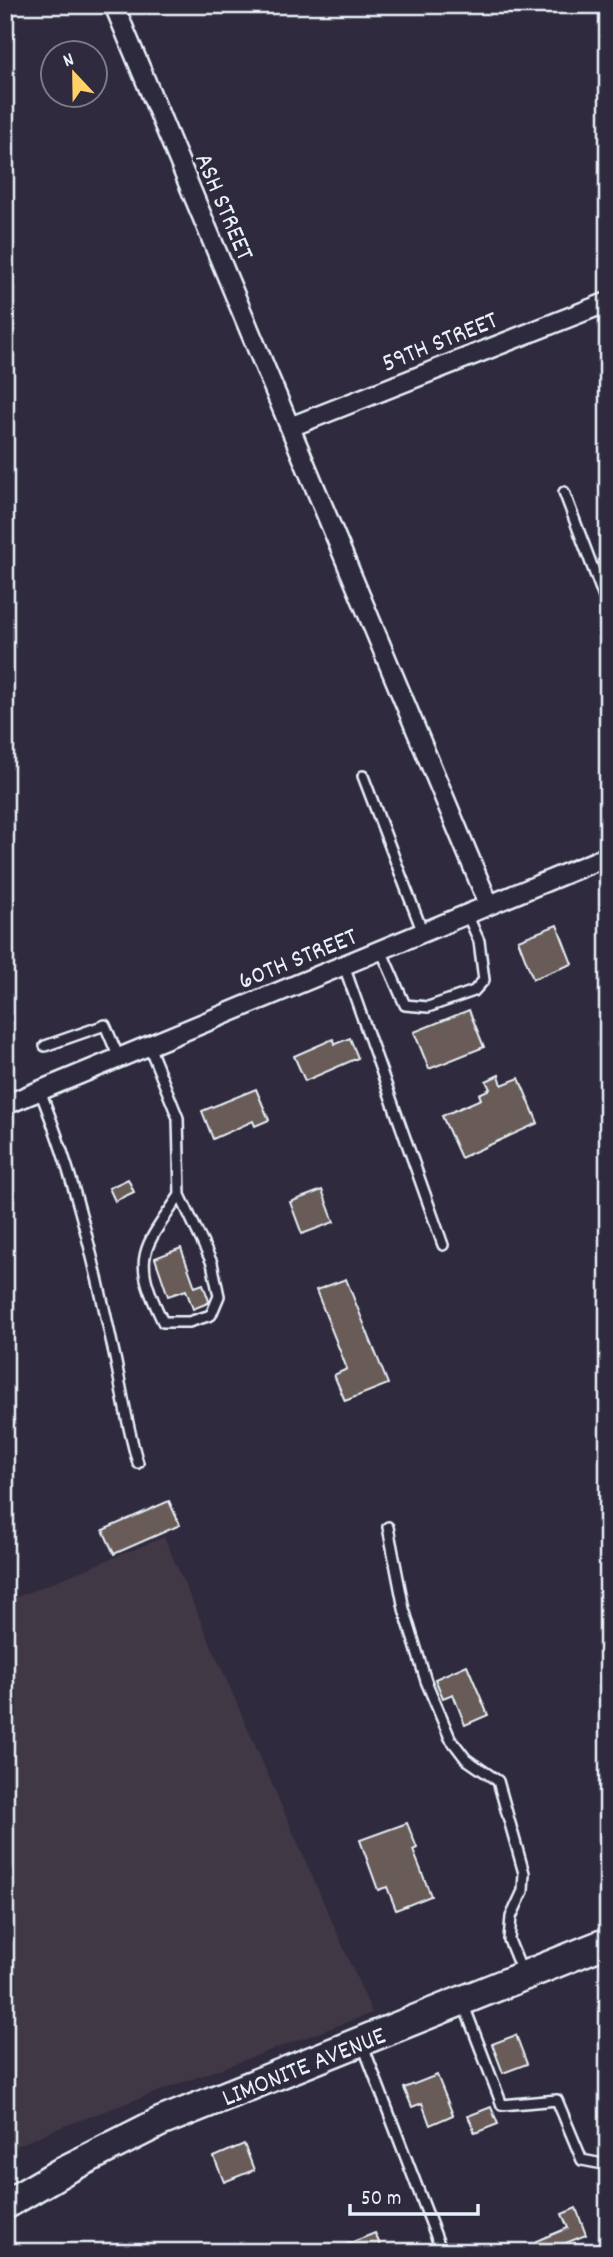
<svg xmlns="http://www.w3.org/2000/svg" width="613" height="2257" viewBox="0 0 613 2257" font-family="Dekko,sans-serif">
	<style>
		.built { fill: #403945 }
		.building { fill: #695c58; stroke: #e8f1f8; stroke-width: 2 }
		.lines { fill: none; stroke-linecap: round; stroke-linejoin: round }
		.service-casing { stroke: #e8f1f8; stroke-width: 14 }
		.minor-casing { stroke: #e8f1f8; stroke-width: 23 }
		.primary-casing { stroke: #e8f1f8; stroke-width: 33 }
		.service { stroke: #2f2a3d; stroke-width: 9 }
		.minor { stroke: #2f2a3d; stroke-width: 18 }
		.primary { stroke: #2f2a3d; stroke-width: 28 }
		.labels { text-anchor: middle; stroke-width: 7; stroke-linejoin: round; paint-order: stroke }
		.street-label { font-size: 26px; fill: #e8f1f8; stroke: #2f2a3d }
	</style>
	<rect width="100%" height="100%" fill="#2f2a3d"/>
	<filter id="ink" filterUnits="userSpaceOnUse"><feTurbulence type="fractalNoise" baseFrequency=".0143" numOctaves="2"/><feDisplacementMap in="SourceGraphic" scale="14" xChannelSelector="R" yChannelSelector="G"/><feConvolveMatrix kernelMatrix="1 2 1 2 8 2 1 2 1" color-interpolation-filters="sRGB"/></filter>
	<g filter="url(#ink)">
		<!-- built -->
		<path class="built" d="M164,1537L372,2013L56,2129L5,2151V1602Z"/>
		<!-- building -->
		<path class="building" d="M557,925L572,964L533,979L518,940Z
			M469,1010L484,1047L429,1069L414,1032Z
			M350,1038L358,1058L305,1081L294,1056L333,1039L335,1044Z
			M499,1075L502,1085L519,1078L538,1123L461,1158L442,1116L481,1099L479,1094L490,1089L486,1081Z
			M256,1089L269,1120L255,1126L253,1121L213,1139L202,1111Z
			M128,1179L134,1192L115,1201L109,1188Z
			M322,1190L334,1222L302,1234L290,1202Z
			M181,1248L195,1287L203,1284L209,1301L208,1303L193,1309L186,1290L168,1296L155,1258Z
			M346,1279L388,1384L345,1401L334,1375L347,1369L316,1290Z
			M169,1501L180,1525L114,1554L103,1530Z
			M467,1665L488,1715L465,1725L453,1694L443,1698L435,1679Z
			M407,1823L417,1848L413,1850L431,1896L396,1910L387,1887L378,1890L360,1840Z
			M516,2035L527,2064L503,2073L492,2044Z
			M437,2075L453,2115L430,2125L422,2103L412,2107L404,2088Z
			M491,2107L498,2124L475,2133L468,2116Z
			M244,2144L254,2170L224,2182L214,2157Z
			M576,2208L586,2235L558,2246L560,2252H540L536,2241L568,2228L562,2214Z
			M375,2233L383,2252H330V2251Z"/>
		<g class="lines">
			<!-- service casing -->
			<g class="service-casing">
				<path id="service" d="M564,492L608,608
					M363,776L423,933
					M381,950L405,1005L428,1007L474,991L484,980L479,941L467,914
					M344,966L443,1245
					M45,1046L105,1025L119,1058
					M149,1046L178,1118L180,1195L212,1263L219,1296L211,1315L189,1322H163C131,1256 142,1251 180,1195
					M40,1091C74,1175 95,1265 114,1353C122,1390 127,1427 138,1463
					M388,1527L404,1609L426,1681L450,1738L466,1759L498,1781L524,1873L523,1891L511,1917L509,1940L522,1972
					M463,2003L502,2105L557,2100L582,2160L608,2165
					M362,2043L442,2252"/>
			</g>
			<!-- minor casing -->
			<g class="minor-casing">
				<path id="minor" d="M114,5L489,905
					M290,427L608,302
					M5,1105L608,856"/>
			</g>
			<!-- primary casing -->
			<g class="primary-casing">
				<path id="primary" d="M5,2205L65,2170L160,2122L608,1942"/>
			</g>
			<!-- service -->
			<use href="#service" class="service"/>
			<!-- minor -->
			<use href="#minor" class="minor"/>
			<!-- primary -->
			<use href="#primary" class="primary"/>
		</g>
	</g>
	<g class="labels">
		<!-- street labels -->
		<g class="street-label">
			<text transform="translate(226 206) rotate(67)" y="9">ASH STREET</text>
			<text transform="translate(439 340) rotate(-22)" y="9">59TH STREET</text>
			<text transform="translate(297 957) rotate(-22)" y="9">60TH STREET</text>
			<text transform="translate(303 2065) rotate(-22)" y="9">LIMONITE AVENUE</text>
		</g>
	</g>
	<!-- margin -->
	<rect width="613" height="2257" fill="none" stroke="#2f2a3d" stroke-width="28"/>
	<rect x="14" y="14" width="585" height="2229" fill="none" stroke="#e8f1f8" stroke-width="2.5" filter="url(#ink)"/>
	<!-- north arrow -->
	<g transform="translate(74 74) rotate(338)"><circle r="33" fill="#2f2a3d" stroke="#797a88" stroke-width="2"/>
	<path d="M0-5L12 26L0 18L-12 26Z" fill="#ffd166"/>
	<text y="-10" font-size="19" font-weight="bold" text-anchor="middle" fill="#e8f1f8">N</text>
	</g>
	<!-- scale -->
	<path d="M350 2204v10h128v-10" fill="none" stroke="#e8f1f8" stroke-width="3.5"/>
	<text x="361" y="2204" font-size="21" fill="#e8f1f8" stroke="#2f2a3d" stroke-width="5" paint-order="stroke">50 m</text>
</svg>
